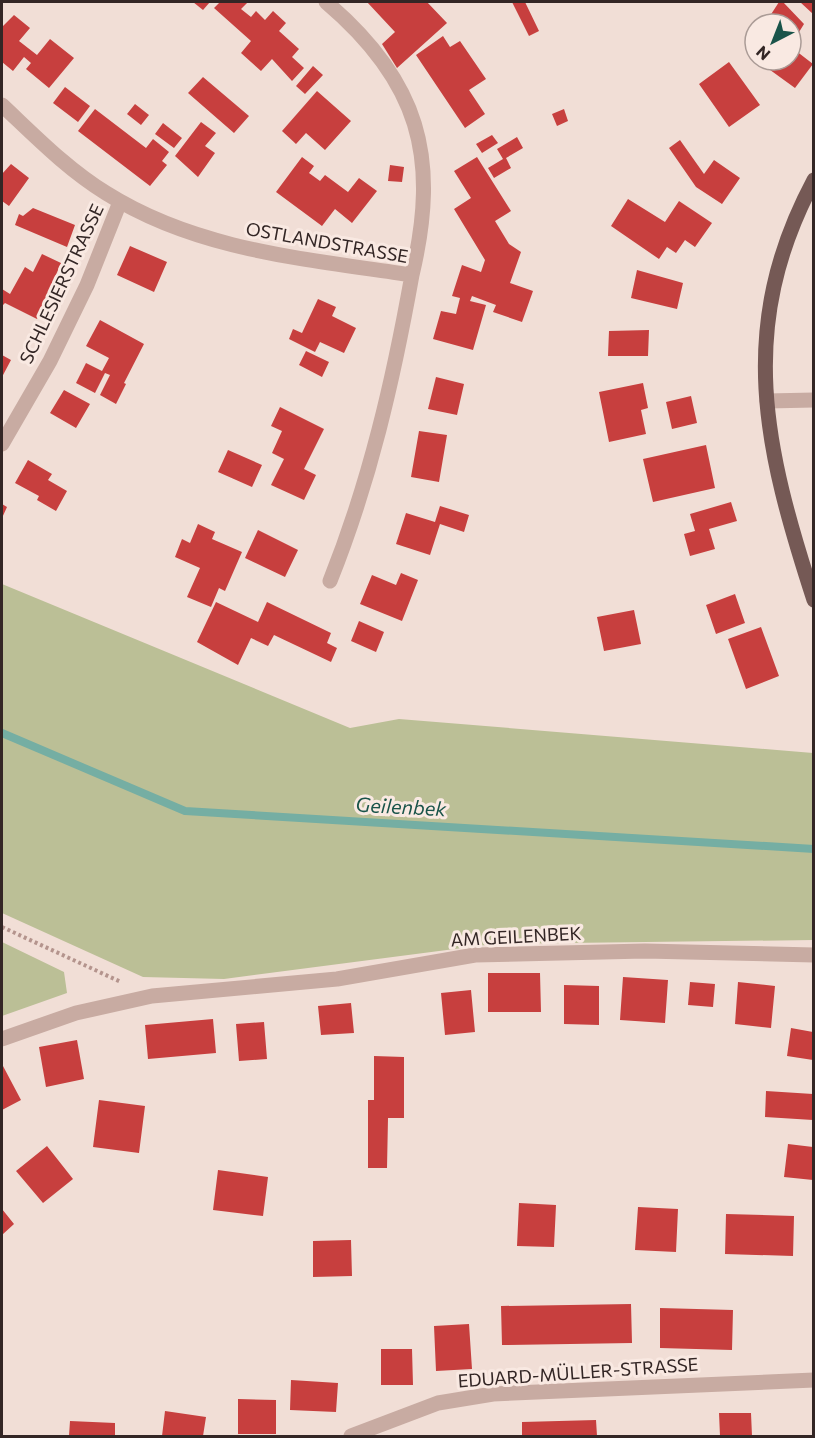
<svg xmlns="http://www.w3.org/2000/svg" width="815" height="1438" viewBox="0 0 815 1438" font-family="Commissioner,sans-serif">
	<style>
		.green { fill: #bbbf96 }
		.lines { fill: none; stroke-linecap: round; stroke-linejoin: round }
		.stream { stroke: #75aea3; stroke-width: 8 }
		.building { fill: #c73f3e }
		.path { stroke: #b4948d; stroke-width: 4; stroke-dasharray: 3 3; stroke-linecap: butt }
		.minor { stroke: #c8aba2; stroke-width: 15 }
		.major { stroke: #755955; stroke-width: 15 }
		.labels { text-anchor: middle; stroke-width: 6; stroke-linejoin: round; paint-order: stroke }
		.street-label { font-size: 18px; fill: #332625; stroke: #f9e9e2 }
		.water-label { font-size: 20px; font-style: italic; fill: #1a544a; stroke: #f9e9e2 }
	</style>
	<rect width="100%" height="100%" fill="#f1ded6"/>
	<!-- green -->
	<path class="green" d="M2,584L350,728L399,719L813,753V940L493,944L224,979L143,977L2,913Z
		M2,942L64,972L67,993L2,1016Z"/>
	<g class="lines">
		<!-- stream -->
		<path class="stream" d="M2,733L185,811L814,849"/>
	</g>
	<!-- building -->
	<path class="building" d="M193,2H210L203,10Z
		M220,2H248L241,9L251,17L256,11L265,20L273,11L286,23L279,31L299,49L292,57L304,68L292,81L272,59L261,71L241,53L251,41L214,8Z
		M367,2H427L447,23L397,68L382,44L395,32Z
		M512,2H525L539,31L529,36Z
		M779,2H783L804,24L796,37L791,34V24H776L768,19Z
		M800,2H813V14Z
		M14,15L30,28L19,41L37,55L50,39L74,58L49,88L26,69L31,63L24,57L13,71L2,62V27Z
		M443,36L450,47L460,41L486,79L469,90L485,114L465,128L416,55Z
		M791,47L813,64L795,88L766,67L771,60H791Z
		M729,62L760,105L729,127L699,84Z
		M313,66L323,75L305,94L296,86Z
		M203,77L249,116L234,133L188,93Z
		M65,87L90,106L78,122L53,103Z
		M317,91L351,121L325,150L306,133L296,144L282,131Z
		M135,104L149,115L141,125L127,114Z
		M95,109L146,148L153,139L169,152L162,161L167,165L150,186L78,131Z
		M564,109L568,121L557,126L552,114Z
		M201,122L216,133L205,146L215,153L198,177L175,156Z
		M163,123L182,138L174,148L155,134Z
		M492,135L498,143L482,153L476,144Z
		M517,137L523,148L506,158L511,168L494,178L488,168L503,159L497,149Z
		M680,140L704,174L714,160L740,178L722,204L696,187L669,148Z
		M302,157L314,166L309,173L320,181L325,175L348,192L359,178L377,191L352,223L335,209L322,226L276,192Z
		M477,157L511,211L495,221L509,244L521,252L510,283L533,291L522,322L493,312L496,305L472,296L470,301L486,305L473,350L433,339L441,311L456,314L460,298L452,296L462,265L481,272L485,260L454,209L471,198L454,171Z
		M11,164L29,178L9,206L2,201V174Z
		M390,165L404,167L402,182L388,181Z
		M628,199L665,222L679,201L712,223L695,247L685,240L676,253L667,247L659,259L611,226Z
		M33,208L75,225L67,247L15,225L19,214L23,216Z
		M130,246L167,262L154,292L117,275Z
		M42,254L61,263L37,319L5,303L2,306V289L10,294L25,267L33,272Z
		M637,270L683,283L677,309L631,298Z
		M318,299L336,307L332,316L356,328L344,353L320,342L315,352L289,339L293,329L302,333Z
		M100,320L144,344L124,383L126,384L116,404L100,395L110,375L105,373L95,393L76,383L86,363L102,371L109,358L86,346Z
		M649,330L648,356H608L609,331Z
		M306,351L329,362L322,377L299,365Z
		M2,355L11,360L2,377Z
		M436,377L464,384L457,415L428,409Z
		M643,383L648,408L641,410L646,434L609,442L599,392Z
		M64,390L90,404L76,428L50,413Z
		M691,396L697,423L672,429L666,402Z
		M280,407L324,429L304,469L316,475L304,500L271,485L284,459L272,453L282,431L271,426Z
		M419,431L447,435L439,482L411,477Z
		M706,445L715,488L653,502L643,459Z
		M228,450L262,465L252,487L218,472Z
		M28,460L52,474L48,480L67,491L56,511L37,500L39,496L15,483Z
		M731,502L737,521L709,529L715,549L690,556L684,534L695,531L690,514Z
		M2,504L7,507L2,518Z
		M440,506L469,515L464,532L440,524L430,555L396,544L406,513L435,522Z
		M198,524L215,532L212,539L242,552L225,591L219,588L211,607L187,597L200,568L175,557L182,539L190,543Z
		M258,530L298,550L285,577L245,558Z
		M401,573L418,580L402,621L360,604L372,575L396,585Z
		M735,594L745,623L716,634L706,605Z
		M216,602L258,622L267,602L331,633L327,643L337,648L331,662L274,635L268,646L251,638L238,665L197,642Z
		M634,610L641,644L604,651L597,617Z
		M359,621L384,632L376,652L351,641Z
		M761,627L779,676L746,689L728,639Z
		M488,973H540L541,1012H488Z
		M623,977L668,980L665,1023L620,1020Z
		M690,982L715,984L713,1007L688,1005Z
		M738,982L775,986L771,1028L735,1024Z
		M564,985L599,986V1025L564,1024Z
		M471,990L475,1032L445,1035L441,993Z
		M351,1003L354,1033L321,1035L318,1006Z
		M213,1019L216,1053L148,1059L145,1025Z
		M264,1022L267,1059L239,1061L236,1024Z
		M791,1028L813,1032V1060L787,1056Z
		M77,1040L84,1079L46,1087L39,1047Z
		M374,1056L404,1057V1118H388L387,1168H368V1100H374Z
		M3,1066L21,1100L2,1110V1067Z
		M766,1091L813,1094V1120L765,1117Z
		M99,1100L145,1106L139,1153L93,1147Z
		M788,1144L813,1147V1180L784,1177Z
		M47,1146L73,1179L43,1203L16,1171Z
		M218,1170L268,1177L263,1216L213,1210Z
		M519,1203L556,1205L554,1247L517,1246Z
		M638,1207L678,1209L676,1252L635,1250Z
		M2,1209L14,1224L2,1235Z
		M726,1214L794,1216L793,1256L725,1254Z
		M351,1240L352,1276L313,1277V1241Z
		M631,1304L632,1343L502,1345L501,1306Z
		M660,1308L733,1310L732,1350L660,1348Z
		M469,1324L472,1369L436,1371L434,1326Z
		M381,1349H412L413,1385H381Z
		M291,1380L338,1383L336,1412L290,1410Z
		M238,1399L276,1400V1434H238Z
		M165,1411L206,1417L203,1436H162Z
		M719,1413H751L752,1436H720Z
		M596,1420L597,1436H522V1422Z
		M70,1421L115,1423V1436H69Z"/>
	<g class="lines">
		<!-- path -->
		<path class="path" d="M2,927L121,982"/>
		<!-- minor -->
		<path class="minor" d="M326,2C419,81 440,157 412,275
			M2,105C35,136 67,169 106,193C198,251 307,259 412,275C393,381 370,481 330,581
			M767,401L814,400
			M2,444L50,361L87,285L120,202
			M2,1039L76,1013L152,996L337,979L475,955L645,951L814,955
			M351,1436L438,1403L493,1394L814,1380"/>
		<!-- major -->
		<path class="major" d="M814,180C735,328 765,449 814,600"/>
	</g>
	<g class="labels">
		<!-- street labels -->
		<g class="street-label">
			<text transform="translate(327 243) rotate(10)" y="6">OSTLANDSTRASSE</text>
			<text transform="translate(62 284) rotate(-65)" y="6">SCHLESIERSTRASSE</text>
			<text transform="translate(516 937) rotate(-3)" y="6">AM GEILENBEK</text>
			<text transform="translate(578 1373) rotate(-4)" y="6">EDUARD-MÜLLER-STRASSE</text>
		</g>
		<!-- water labels -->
		<g class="water-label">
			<text transform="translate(401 807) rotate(3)" y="7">Geilenbek</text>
		</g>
	</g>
	<!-- border -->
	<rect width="815" height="1438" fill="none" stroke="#332625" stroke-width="6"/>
	<!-- north arrow -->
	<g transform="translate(773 42) rotate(222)"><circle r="28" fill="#f9e9e2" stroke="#aa9b96" stroke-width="1.5"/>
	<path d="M0-4.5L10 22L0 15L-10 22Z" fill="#1a544a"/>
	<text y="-9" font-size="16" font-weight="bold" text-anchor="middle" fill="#332625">N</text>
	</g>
</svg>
